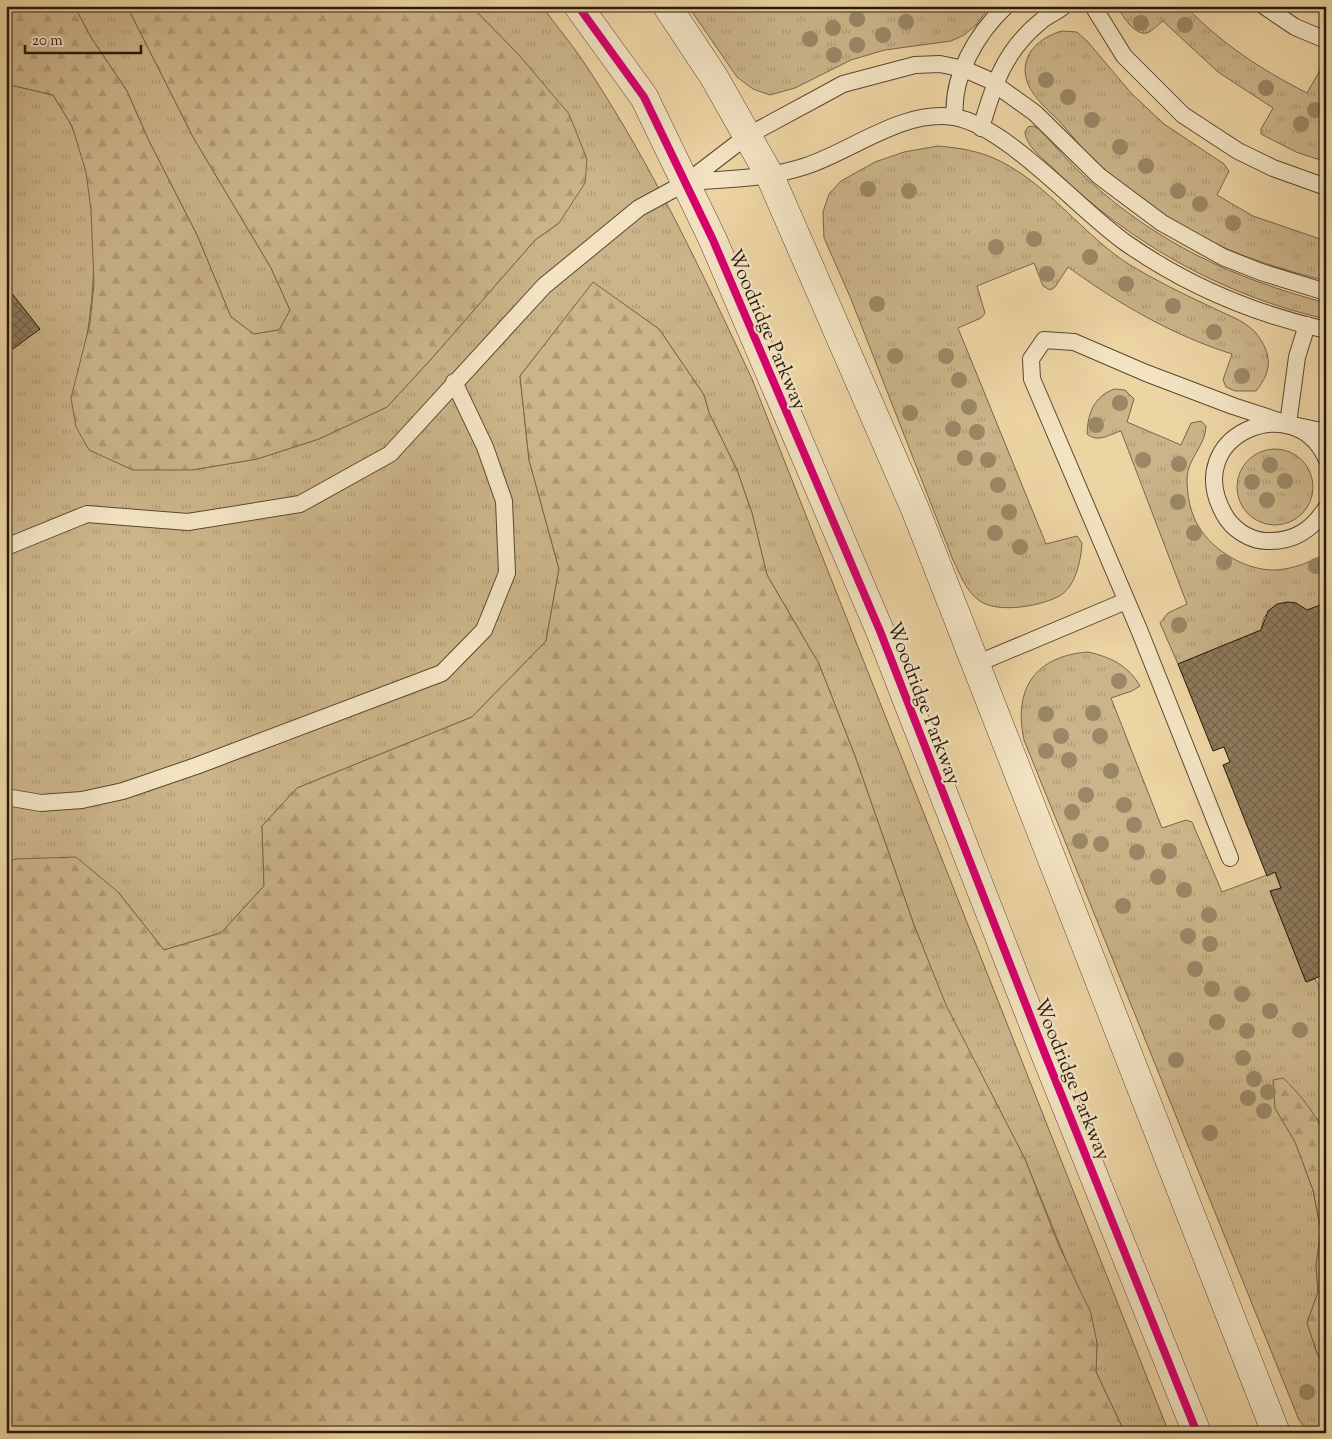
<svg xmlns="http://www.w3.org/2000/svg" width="1332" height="1439" viewBox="0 0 1332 1439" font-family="'Sorts Mill Goudy',serif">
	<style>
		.grass { fill: url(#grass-tufts); stroke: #79664a }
		.forest { fill: url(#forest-firs); stroke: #79664a }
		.building { fill: url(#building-cross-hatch); stroke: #27190c }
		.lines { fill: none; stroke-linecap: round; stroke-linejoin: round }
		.service-casing { stroke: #584832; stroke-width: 18 }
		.tertiary-casing { stroke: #584832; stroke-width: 29 }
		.service { stroke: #f3e3c3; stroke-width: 16 }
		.tertiary { stroke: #f3e3c3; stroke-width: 28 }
		.cycleway-casing { stroke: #f3e3c3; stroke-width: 11 }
		.cycleway { stroke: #d6006c; stroke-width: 8 }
		.tree { fill: #9b8765 }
		.labels { text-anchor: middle; stroke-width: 4.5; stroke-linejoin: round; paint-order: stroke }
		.street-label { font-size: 20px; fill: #27190c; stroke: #f3e3c3 }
	</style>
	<defs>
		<pattern id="grass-tufts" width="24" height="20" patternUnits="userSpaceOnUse" patternTransform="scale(1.25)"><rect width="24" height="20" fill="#cbb489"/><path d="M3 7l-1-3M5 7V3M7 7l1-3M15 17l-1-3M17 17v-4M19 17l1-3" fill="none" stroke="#ae9a75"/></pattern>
		<pattern id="forest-firs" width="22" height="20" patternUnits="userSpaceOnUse" patternTransform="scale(1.25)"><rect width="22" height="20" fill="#cbb489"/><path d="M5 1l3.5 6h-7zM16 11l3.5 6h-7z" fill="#ae9a75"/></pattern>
		<pattern id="building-cross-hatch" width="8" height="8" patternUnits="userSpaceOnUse" patternTransform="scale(1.25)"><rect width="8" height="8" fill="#8e7a5b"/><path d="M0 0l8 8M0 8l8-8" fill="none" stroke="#74634a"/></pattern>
	</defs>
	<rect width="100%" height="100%" fill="#edd4a3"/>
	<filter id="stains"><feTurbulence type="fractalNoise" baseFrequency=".004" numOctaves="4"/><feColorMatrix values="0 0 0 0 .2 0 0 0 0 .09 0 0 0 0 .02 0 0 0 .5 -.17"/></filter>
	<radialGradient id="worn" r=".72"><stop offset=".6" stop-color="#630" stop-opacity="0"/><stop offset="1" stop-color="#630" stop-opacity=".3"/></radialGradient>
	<!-- grass -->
	<path class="grass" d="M74,6H127L193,137L271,268L290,310L280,330L254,334L231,317L197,235L148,139L127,91L92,39Z
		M471,6H542C556,26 572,44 585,64C651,163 702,272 752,379L1169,1433H1125L1096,1372L1097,1343L1072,1275L1025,1159L946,1006L914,925L855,756L819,664L767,575L752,513L737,470L709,413L704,395L659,329L593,283L520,376L529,460L559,569L546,641L472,717L297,788L262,826L264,886L221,933L164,950L118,892L16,859L6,863V84L53,95C59,105 66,115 71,125C102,187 97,291 83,357L192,470L257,459L319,439L387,407L433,357L535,240L559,223L519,55Z
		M688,6H990L976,25L964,35L951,41L885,50L851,60L795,88L770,95L753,89L737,77Z
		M1118,6H1185C1225,46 1257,67 1307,93L1322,67L1326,66V162L1296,152L1261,134V129L1273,108L1218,72L1163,21C1159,24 1152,31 1147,33C1135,36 1121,15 1118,6Z
		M1062,31L1077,32L1088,42L1131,93L1164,124L1224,164L1229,171L1217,195L1253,216L1326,241V281C1281,269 1238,257 1197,234C1163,215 1130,193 1101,167C1086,153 1073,137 1060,122C1049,111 1034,98 1028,84C1017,57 1039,37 1062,31Z
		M1033,126L1039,129C1055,145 1069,163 1086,178C1158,244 1233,278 1326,303V319C1224,296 1129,243 1055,170C1045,160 1026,147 1025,132L1028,127Z
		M938,146C960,148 980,151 1000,161C1050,186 1083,235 1130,265C1155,280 1181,293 1207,305C1222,313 1245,320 1256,333C1272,354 1273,370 1256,391H1235L1226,387L1223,380L1232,354C1172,335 1119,304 1068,267L1055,287L1050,290L1043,286L1034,263L977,286L985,313L981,318L958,328L1046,544L1077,536L1082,543C1081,560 1076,585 1061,595C1043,606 998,614 980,601C966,592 960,574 953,560L851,299L824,238L823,212L829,194L841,181L875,162L904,152Z
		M1114,389L1125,390L1134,399L1127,422L1181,445L1191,423L1201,421L1206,426C1206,445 1187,459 1187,479C1187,495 1190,513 1199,527C1213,551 1247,571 1276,570C1293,569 1311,562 1326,553V603L1307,610L1296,603L1277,604L1264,617L1261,630L1178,664L1160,623L1168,613L1187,604L1121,431C1108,435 1098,443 1087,434C1088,412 1094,397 1114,389Z
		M1237 487a38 38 0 1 1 76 0a38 38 0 1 1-76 0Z
		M1088,652C1110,657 1128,665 1140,686L1132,691L1111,698L1162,828L1186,820L1192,822L1222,892L1275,872L1281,888L1271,892L1306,982L1315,979L1326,999V1137L1318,1119L1275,1108L1295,1141L1313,1190L1321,1231L1316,1265L1318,1292L1307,1323L1317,1353L1326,1371V1433H1310L1299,1420L1024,740C1013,689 1035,656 1088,652Z"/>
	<!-- forest -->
	<path class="forest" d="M6,6H74L92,39L127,91L148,139L197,235L231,317L254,334L279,330L290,310L271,268L193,137L127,6H471L519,55L569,114L587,159L585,183L559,223L535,240L433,357L387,407L319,439L257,459L192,470H133L89,450L76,427L71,398L90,323L94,283L91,210L86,172L72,126L53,95L6,84Z
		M593,282L659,329L704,395L709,413L737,470L752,513L767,575L819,664L855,756L914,925L946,1005L1025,1159L1059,1246L1091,1313L1097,1343L1096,1372L1125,1433H6V863L16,859L76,857L118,892L164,950L221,933L264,886L262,826L297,788L472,717L546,641L559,569L529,460L520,376Z
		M1283,1078C1301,1095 1316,1114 1326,1137V1371L1317,1353L1307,1323L1318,1292L1316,1265L1321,1231L1313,1190L1295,1142L1275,1108L1273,1080Z"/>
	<!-- building -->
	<path class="building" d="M6,286L40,329L6,354Z
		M1288,602L1296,603L1307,610L1326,603V974L1306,982L1270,891L1281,888L1275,872L1267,876L1223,765L1230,762L1224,747L1213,751L1178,664L1261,630L1268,611L1277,604Z"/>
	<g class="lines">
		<!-- service casing -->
		<g class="service-casing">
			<path id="service" d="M1093,6L1124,56L1183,115L1238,151L1273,168L1326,187
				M1264,6L1295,27L1326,40
				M955,117C951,77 977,33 1006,6
				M981,128C994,84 1004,51 1041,21C1048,15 1057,12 1064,6
				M687,182C727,179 767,179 806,166C852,151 903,109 954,117C1007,126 1080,211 1126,243C1186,285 1255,314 1326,330
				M1288,424L1297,357L1307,325
				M1326,458C1295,388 1180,435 1224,514C1232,529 1250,541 1267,541C1294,542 1312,530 1326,508
				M6,547L87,514L188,522L300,504L390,454L544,286L639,208L687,182L747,136L821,96L843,84L915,65L940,64L964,69L989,80L1035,113L1099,176L1162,223L1223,257L1261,272L1326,292
				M976,664L1126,601
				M6,797L41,803L82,800L123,791L196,766L442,673L484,630L507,573L504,501L485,447L454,382
				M1230,858L1140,632L1032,379L1031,359L1044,340L1074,342L1146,373L1233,406L1288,424L1326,432"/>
		</g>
		<!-- tertiary casing -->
		<g class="tertiary-casing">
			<path id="tertiary" d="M578,6L644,97L713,240L880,631L1045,1054L1197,1433
				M667,6L714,77L770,176L915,509L1276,1433"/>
		</g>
		<!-- service -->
		<use href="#service" class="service"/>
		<!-- tertiary -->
		<use href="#tertiary" class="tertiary"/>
		<!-- cycleway casing -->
		<g class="cycleway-casing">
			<path id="cycleway" d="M578,6L644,97L713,240L880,631L1045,1054L1197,1433"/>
		</g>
		<!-- cycleway -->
		<use href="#cycleway" class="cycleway"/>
	</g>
	<!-- trees -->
	<g class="tree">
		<circle cx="857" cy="19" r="8"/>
		<circle cx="906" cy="22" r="8"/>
		<circle cx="1141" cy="23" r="8"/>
		<circle cx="1185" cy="25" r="8"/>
		<circle cx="833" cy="28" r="8"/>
		<circle cx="883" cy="35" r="8"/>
		<circle cx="810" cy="39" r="8"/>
		<circle cx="857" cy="45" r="8"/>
		<circle cx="834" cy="55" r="8"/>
		<circle cx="1046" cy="80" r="8"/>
		<circle cx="1266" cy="88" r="8"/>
		<circle cx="1068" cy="97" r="8"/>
		<circle cx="1315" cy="110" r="8"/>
		<circle cx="1092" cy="120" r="8"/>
		<circle cx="1301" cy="124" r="8"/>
		<circle cx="1120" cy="147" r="8"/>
		<circle cx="1146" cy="166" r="8"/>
		<circle cx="868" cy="189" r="8"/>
		<circle cx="909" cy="191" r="8"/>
		<circle cx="1178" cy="191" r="8"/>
		<circle cx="1200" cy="204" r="8"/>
		<circle cx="1233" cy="223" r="8"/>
		<circle cx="1034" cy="239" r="8"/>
		<circle cx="996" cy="247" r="8"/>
		<circle cx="1090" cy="257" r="8"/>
		<circle cx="1047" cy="274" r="8"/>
		<circle cx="1126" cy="284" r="8"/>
		<circle cx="877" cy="304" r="8"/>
		<circle cx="1173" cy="306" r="8"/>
		<circle cx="1214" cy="332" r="8"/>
		<circle cx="895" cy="356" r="8"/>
		<circle cx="946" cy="356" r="8"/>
		<circle cx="1242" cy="376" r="8"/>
		<circle cx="959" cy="380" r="8"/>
		<circle cx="1120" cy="403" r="8"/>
		<circle cx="969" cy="407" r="8"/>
		<circle cx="910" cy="413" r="8"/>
		<circle cx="1096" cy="425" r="8"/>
		<circle cx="953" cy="429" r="8"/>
		<circle cx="977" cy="432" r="8"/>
		<circle cx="965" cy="458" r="8"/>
		<circle cx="988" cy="460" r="8"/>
		<circle cx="1143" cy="460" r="8"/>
		<circle cx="1179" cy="464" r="8"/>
		<circle cx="1270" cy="465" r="8"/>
		<circle cx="1285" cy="481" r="8"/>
		<circle cx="1252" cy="482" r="8"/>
		<circle cx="998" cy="485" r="8"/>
		<circle cx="1267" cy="500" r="8"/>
		<circle cx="1178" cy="502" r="8"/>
		<circle cx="1009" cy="512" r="8"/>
		<circle cx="995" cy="533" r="8"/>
		<circle cx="1194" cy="533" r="8"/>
		<circle cx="1020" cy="547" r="8"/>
		<circle cx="1224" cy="562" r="8"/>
		<circle cx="1316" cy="566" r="8"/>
		<circle cx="1179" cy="625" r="8"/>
		<circle cx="1119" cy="681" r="8"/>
		<circle cx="1093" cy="713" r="8"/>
		<circle cx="1046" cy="714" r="8"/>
		<circle cx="1061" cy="736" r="8"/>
		<circle cx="1100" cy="736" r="8"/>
		<circle cx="1046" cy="751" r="8"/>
		<circle cx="1069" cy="760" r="8"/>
		<circle cx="1111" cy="771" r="8"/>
		<circle cx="1086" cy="795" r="8"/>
		<circle cx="1124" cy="805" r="8"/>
		<circle cx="1072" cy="812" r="8"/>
		<circle cx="1134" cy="825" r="8"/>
		<circle cx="1080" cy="841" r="8"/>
		<circle cx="1101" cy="844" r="8"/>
		<circle cx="1169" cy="851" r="8"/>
		<circle cx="1137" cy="852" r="8"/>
		<circle cx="1158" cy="877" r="8"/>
		<circle cx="1184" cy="890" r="8"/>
		<circle cx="1123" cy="906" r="8"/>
		<circle cx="1209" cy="915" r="8"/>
		<circle cx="1188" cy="936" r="8"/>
		<circle cx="1210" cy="944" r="8"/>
		<circle cx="1195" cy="969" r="8"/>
		<circle cx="1212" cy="989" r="8"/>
		<circle cx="1242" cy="994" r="8"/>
		<circle cx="1270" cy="1011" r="8"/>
		<circle cx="1217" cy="1022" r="8"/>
		<circle cx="1300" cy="1030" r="8"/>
		<circle cx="1247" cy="1031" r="8"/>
		<circle cx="1243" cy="1058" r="8"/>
		<circle cx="1176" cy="1060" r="8"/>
		<circle cx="1254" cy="1079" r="8"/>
		<circle cx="1268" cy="1092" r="8"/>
		<circle cx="1248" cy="1098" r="8"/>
		<circle cx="1264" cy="1111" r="8"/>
		<circle cx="1210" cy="1133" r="8"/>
		<circle cx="1307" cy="1392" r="8"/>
	</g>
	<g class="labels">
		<!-- street labels -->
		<g class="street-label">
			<text transform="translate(768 329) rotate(67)" y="7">Woodridge Parkway</text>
			<text transform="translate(925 703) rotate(69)" y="7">Woodridge Parkway</text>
			<text transform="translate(1073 1079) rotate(68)" y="7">Woodridge Parkway</text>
		</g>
	</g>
	<!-- margin -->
	<rect width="1332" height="1439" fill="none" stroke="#edd4a3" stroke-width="25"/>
	<rect x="8" y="8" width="1317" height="1424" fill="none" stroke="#27190c" stroke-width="2.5"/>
	<rect x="12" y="12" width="1307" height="1414" fill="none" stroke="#27190c"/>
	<!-- scale -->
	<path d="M25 45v8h116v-8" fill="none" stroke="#27190c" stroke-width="2.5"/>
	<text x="32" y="45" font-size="15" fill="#27190c" stroke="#f3e3c3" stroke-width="4" paint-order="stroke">20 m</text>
	<rect width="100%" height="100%" filter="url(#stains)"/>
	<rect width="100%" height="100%" fill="url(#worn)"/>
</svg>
